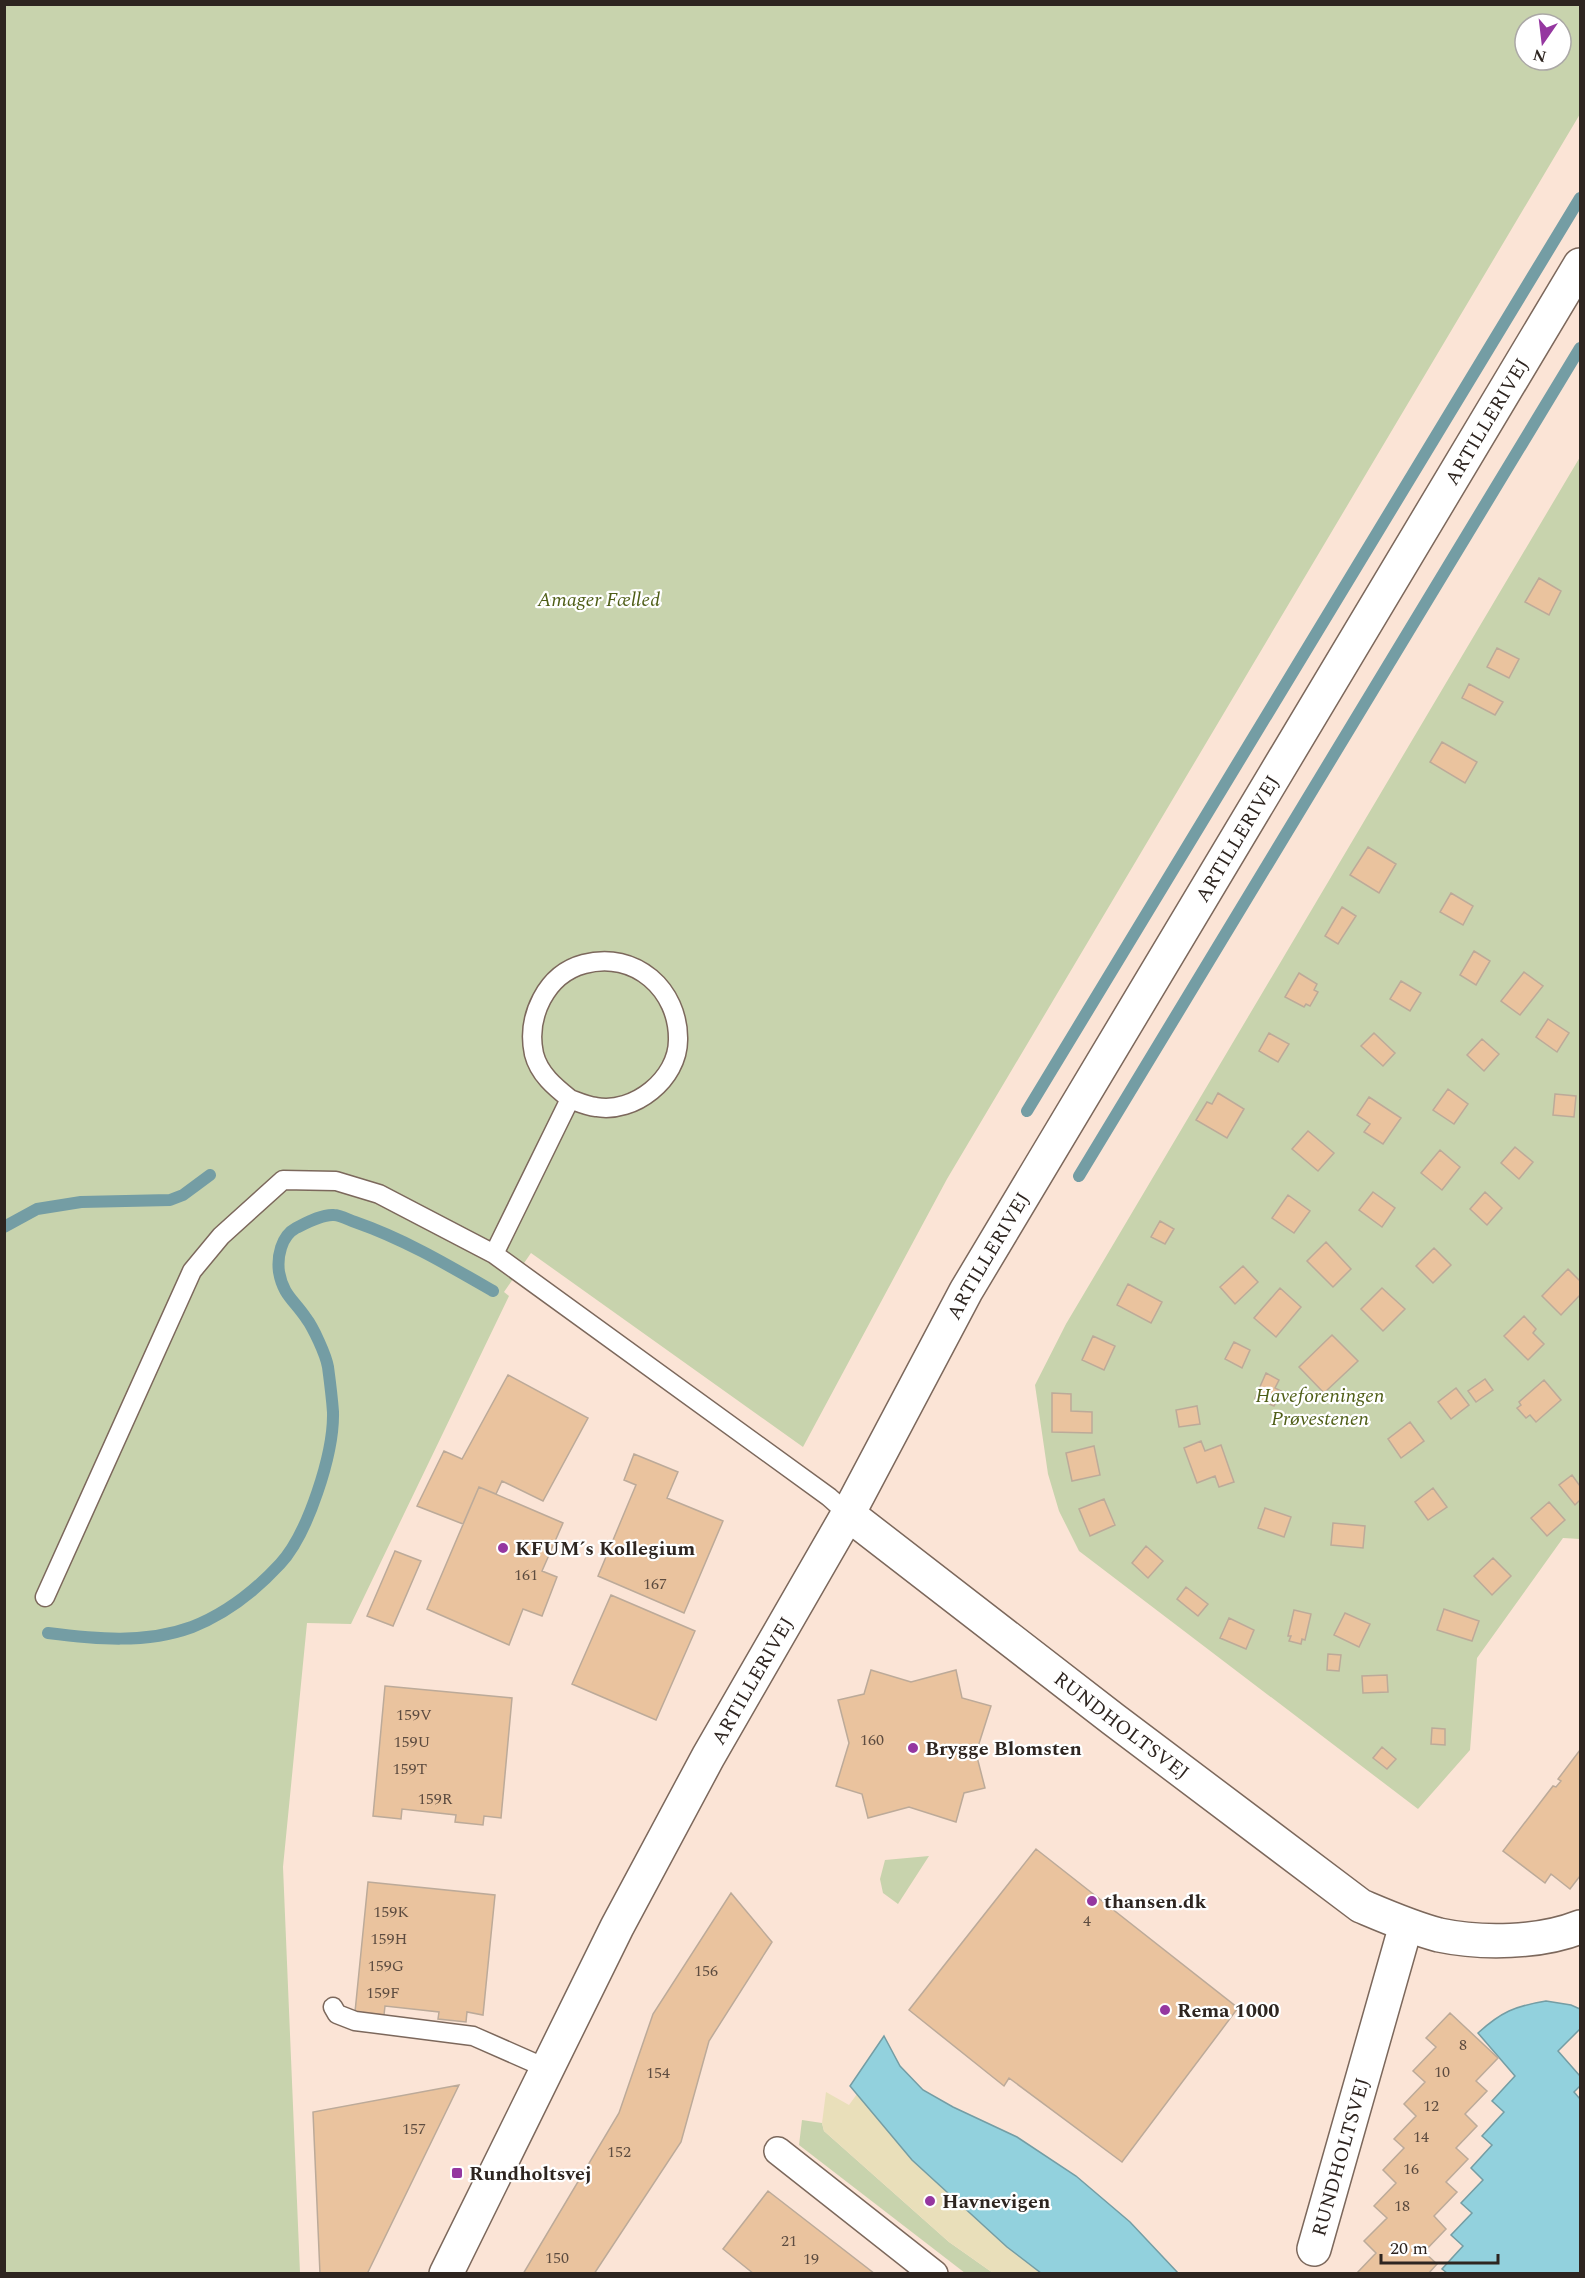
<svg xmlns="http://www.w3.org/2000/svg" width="1585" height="2278" viewBox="0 0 1585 2278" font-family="Spectral,serif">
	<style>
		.green { fill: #c8d3ad; fill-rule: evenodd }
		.sand { fill: #e9dfba }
		.water { fill: #92d1dd; stroke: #749da4; stroke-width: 1.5 }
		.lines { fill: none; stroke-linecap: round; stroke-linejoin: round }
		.stream { stroke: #749da4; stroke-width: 12 }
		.building { fill: #eac39e; stroke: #bcaa99; stroke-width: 1.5 }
		.service-casing { stroke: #7c685c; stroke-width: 21 }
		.pedestrian-casing { stroke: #7c685c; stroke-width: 30 }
		.minor-casing { stroke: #7c685c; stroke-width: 36 }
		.tertiary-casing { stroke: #7c685c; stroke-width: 36 }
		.service { stroke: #fff; stroke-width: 18 }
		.pedestrian { stroke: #fff; stroke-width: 27 }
		.minor { stroke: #fff; stroke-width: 33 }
		.tertiary { stroke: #fff; stroke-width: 33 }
		.poi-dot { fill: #9537a0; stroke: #fff; stroke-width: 2 }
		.labels { text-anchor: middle; stroke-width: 4.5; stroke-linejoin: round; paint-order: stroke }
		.number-label { font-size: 16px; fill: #5d4c40 }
		.street-label { font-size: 20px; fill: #2e2520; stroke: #fff }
		.park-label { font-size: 20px; font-style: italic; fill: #4f5e17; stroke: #fff }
		.poi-label { font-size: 20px; font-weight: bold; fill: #2e2520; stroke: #fff; text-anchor: start }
	</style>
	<rect width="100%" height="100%" fill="#fbe4d6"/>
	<!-- green -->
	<path class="green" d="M4,5H1580V114L947,1179L803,1447L531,1253L504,1292L509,1296L351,1624L307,1623L283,1867L300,2273H5ZM1525,24H1561V60H1525Z
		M1580,457V1539L1563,1538L1477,1658L1470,1750L1418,1809L1079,1551L1059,1511L1048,1474L1035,1385L1066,1324Z
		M929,1856L898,1904L883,1893L880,1879L885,1860Z
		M802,2120L822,2123L824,2131L949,2242L993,2273H965L799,2145Z"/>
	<!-- sand -->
	<path class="sand" d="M826,2092L849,2105L857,2094L912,2160L1007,2247L1041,2273H993L949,2242L824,2131L822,2123Z"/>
	<!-- water -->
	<path class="water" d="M1546,2001L1571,2005L1580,2009V2029L1558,2051L1580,2076V2086L1574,2092L1580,2099V2273H1447L1442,2269L1463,2246L1451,2235L1472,2213L1461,2203L1483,2180L1471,2168L1492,2145L1482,2136L1504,2112L1492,2101L1515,2076L1478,2033C1501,2012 1515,2006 1546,2001Z
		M884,2036L900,2066L923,2090L953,2107L1017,2137L1076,2176L1130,2222L1178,2273H1041L1007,2247L912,2160L850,2086Z"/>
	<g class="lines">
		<!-- stream -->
		<path class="stream" d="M1027,1111L1580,198
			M1079,1176L1580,348
			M4,1227L37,1209L81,1202L170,1200L183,1195L210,1175
			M48,1633C95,1639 146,1644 192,1627C225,1614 256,1590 280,1564C308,1534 334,1453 333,1412C332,1398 330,1382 328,1367C326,1355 313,1327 306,1318C294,1300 283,1295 279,1272C277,1257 281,1236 296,1228C306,1223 322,1214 334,1215C340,1215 349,1220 355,1222C404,1239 448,1265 493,1291"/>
	</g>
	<!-- building -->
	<path class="building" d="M1539,578L1561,591L1549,615L1525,602Z
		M1497,648L1519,659L1509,678L1487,667Z
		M1469,684L1503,702L1495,715L1462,698Z
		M1442,742L1477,762L1465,783L1430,762Z
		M1368,847L1396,864L1379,893L1350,875Z
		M1451,893L1473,906L1463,925L1440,912Z
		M1342,907L1356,916L1338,944L1325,936Z
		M1474,951L1490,961L1476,985L1460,975Z
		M1524,972L1543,986L1520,1015L1501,1001Z
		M1299,973L1317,984L1314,990L1318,992L1310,1006L1306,1004L1304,1007L1285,997Z
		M1401,981L1421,993L1410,1011L1390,999Z
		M1548,1019L1569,1033L1557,1052L1536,1037Z
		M1269,1033L1289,1044L1278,1062L1259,1051Z
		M1374,1033L1395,1053L1383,1066L1361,1046Z
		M1482,1039L1499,1054L1484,1071L1467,1055Z
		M1448,1089L1468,1104L1454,1124L1433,1110Z
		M1218,1093L1244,1109L1227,1138L1196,1120L1207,1102L1212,1104Z
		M1555,1094L1576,1096L1574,1117L1553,1115Z
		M1369,1097L1401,1118L1383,1144L1364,1132L1370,1124L1357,1115Z
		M1308,1131L1334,1153L1318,1171L1292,1149Z
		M1515,1147L1533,1162L1519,1179L1501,1163Z
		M1440,1150L1460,1167L1442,1190L1421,1173Z
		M1373,1192L1395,1208L1382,1227L1359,1210Z
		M1485,1192L1502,1208L1487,1225L1470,1209Z
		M1288,1195L1310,1211L1294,1233L1272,1218Z
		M1160,1221L1174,1229L1165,1244L1151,1237Z
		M1326,1242L1351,1269L1333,1287L1307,1261Z
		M1434,1248L1451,1265L1433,1283L1416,1266Z
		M1243,1266L1258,1282L1235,1304L1220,1287Z
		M1568,1269L1580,1281V1295L1561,1315L1542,1296Z
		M1128,1284L1162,1302L1151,1323L1117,1305Z
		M1280,1288L1301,1307L1276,1337L1254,1318Z
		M1382,1288L1405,1309L1383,1331L1361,1309Z
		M1524,1316L1536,1329L1533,1333L1544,1344L1528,1360L1504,1336Z
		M1332,1335L1358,1361L1324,1393L1299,1367Z
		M1093,1336L1115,1346L1104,1370L1082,1360Z
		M1234,1342L1250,1350L1242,1368L1225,1359Z
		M1266,1373L1279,1380L1275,1388L1281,1391L1274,1406L1255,1398Z
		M508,1375L588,1418L543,1501L502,1481L496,1494L479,1487L463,1524L417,1506L444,1451L462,1459Z
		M1485,1379L1493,1390L1476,1402L1468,1391Z
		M1544,1380L1561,1400L1536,1422L1530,1415L1526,1418L1517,1408L1521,1405L1519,1402Z
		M1456,1388L1469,1405L1451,1419L1438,1402Z
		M1052,1393L1071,1394V1411L1092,1412V1433L1052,1432Z
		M1197,1406L1200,1424L1179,1427L1176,1410Z
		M1410,1422L1424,1441L1401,1458L1388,1439Z
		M1201,1441L1205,1451L1221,1445L1234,1482L1219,1487L1215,1476L1197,1483L1184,1448Z
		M1094,1446L1100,1475L1072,1481L1066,1453Z
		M634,1454L678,1472L667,1498L723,1521L684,1613L598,1576L636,1485L624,1480Z
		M1572,1475L1580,1486V1500L1575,1505L1559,1485Z
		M479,1487L563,1523L542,1571L557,1577L542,1616L523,1609L509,1645L427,1609Z
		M1433,1488L1447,1507L1428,1520L1415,1502Z
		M1104,1499L1115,1525L1090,1536L1079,1509Z
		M1549,1502L1565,1520L1547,1536L1531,1518Z
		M1265,1508L1291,1517L1284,1537L1258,1528Z
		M1333,1523L1365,1526L1363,1548L1331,1545Z
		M1146,1546L1163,1561L1148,1578L1132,1563Z
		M395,1551L421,1561L393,1626L367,1616Z
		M1493,1558L1511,1576L1492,1595L1474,1576Z
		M1186,1587L1208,1604L1198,1616L1177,1599Z
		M611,1595L695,1631L656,1720L572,1684Z
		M1444,1609L1479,1621L1472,1641L1437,1630Z
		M1294,1610L1311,1614L1305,1640L1302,1639L1301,1644L1289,1641L1291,1636H1288Z
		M1345,1613L1370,1624L1359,1647L1334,1635Z
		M1229,1618L1254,1630L1246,1649L1220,1638Z
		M1328,1654L1341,1655L1339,1671L1327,1670Z
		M871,1670L911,1682L956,1670L962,1698L991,1706L976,1753L985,1788L964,1793L956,1822L909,1807L868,1818L862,1794L836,1786L849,1743L838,1700L864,1694Z
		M1387,1675L1388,1692L1363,1693L1362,1676Z
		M385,1686L512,1698L501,1818L484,1816L483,1825L455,1822L456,1815L402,1809L401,1819L373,1816Z
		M1432,1728L1445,1729V1745L1431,1744Z
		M1382,1747L1396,1759L1387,1769L1373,1758Z
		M1580,1750V1876L1570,1889L1551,1874L1545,1883L1503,1851L1553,1786L1556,1787L1561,1781L1558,1779Z
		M1036,1849L1238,2008L1122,2162L1009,2078L1004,2086L909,2010Z
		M368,1882L495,1895L483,2015L467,2012L466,2022L438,2019L439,2012L385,2006L384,2015L355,2012Z
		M731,1893L772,1942L709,2041L681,2142L594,2274H523L619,2113L653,2014Z
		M1450,2013L1498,2058L1476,2081L1487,2091L1465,2114L1477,2126L1456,2148L1468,2159L1446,2182L1457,2192L1434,2216L1446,2229L1424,2252L1437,2264L1428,2274H1356L1376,2253L1364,2241L1387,2218L1374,2206L1396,2183L1383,2170L1404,2148L1394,2139L1416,2116L1404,2104L1425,2082L1413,2071L1436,2047L1426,2038Z
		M459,2085L367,2274H320L313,2112Z
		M768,2191L875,2274H754L723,2249Z"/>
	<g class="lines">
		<!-- service casing -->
		<g class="service-casing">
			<path id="service" d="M494,1254L570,1099C578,1102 587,1106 596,1107C634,1114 678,1079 678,1040C679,990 635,950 584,964C546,974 526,1017 534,1054C539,1074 555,1087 570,1099
				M45,1597L192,1271L221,1236L283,1180L336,1181L379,1194L494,1254L829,1497L848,1514
				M333,2007L337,2014L355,2021L473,2036L548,2069"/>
		</g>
		<!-- pedestrian casing -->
		<g class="pedestrian-casing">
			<path id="pedestrian" d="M778,2151L934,2274"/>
		</g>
		<!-- minor casing -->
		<g class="minor-casing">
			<g id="minor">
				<path id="s1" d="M848,1514L1113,1719L1361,1906C1387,1917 1412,1928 1439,1935C1482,1944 1540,1943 1580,1927"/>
				<path id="s2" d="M1314,2249L1406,1925"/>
			</g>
		</g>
		<!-- tertiary casing -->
		<g class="tertiary-casing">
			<g id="tertiary">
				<path id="s3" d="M446,2274L617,1927L708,1757L848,1514L966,1291L1580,265"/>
			</g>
		</g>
		<!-- service -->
		<use href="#service" class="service"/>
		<!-- pedestrian -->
		<use href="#pedestrian" class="pedestrian"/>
		<!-- minor -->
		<use href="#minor" class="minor"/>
		<!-- tertiary -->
		<use href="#tertiary" class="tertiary"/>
	</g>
	<!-- markers -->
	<g class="poi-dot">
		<circle cx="503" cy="1548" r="6"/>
		<circle cx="913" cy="1748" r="6"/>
		<circle cx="1092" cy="1901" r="6"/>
		<circle cx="1165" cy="2010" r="6"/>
		<rect x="451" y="2167" width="12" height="12" rx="3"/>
		<circle cx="930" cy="2201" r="6"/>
	</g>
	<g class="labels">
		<!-- number labels -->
		<g class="number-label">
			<text x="526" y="1580">161</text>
			<text x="655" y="1589">167</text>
			<text x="414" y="1720">159V</text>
			<text x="872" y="1745">160</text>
			<text x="412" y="1747">159U</text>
			<text x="410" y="1774">159T</text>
			<text x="435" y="1804">159R</text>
			<text x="391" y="1917">159K</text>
			<text x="1087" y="1926">4</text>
			<text x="389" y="1944">159H</text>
			<text x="386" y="1971">159G</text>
			<text x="706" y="1976">156</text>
			<text x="383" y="1998">159F</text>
			<text x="1463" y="2050">8</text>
			<text x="1442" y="2077">10</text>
			<text x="658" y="2078">154</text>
			<text x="1431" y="2111">12</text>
			<text x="414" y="2134">157</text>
			<text x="1421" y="2142">14</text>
			<text x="619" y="2157">152</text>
			<text x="1411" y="2174">16</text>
			<text x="1402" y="2211">18</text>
			<text x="789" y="2246">21</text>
			<text x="557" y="2263">150</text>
			<text x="811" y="2264">19</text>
		</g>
		<!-- street labels -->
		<g class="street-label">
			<text dy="7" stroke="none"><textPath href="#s3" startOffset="2126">ARTILLERIVEJ</textPath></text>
			<text dy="7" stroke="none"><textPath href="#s3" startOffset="1640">ARTILLERIVEJ</textPath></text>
			<text dy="7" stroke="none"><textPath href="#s3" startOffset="1154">ARTILLERIVEJ</textPath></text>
			<text dy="7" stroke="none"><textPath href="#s3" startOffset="668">ARTILLERIVEJ</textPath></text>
			<text dy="7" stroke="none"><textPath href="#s1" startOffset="346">RUNDHOLTSVEJ</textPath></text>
			<text dy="7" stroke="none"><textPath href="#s2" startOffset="96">RUNDHOLTSVEJ</textPath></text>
		</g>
		<!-- park labels -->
		<g class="park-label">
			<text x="599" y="606">Amager Fælled</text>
			<text x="1320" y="1402">Haveforeningen<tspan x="1320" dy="23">Prøvestenen</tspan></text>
		</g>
		<!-- poi labels -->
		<g class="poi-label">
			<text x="515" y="1555">KFUM´s Kollegium</text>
			<text x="925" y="1755">Brygge Blomsten</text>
			<text x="1104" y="1908">thansen.dk</text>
			<text x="1177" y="2017">Rema 1000</text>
			<text x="469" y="2180">Rundholtsvej</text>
			<text x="942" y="2208">Havnevigen</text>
		</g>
	</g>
	<!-- border -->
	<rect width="1585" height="2278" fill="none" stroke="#2e2520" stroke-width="12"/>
	<!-- north arrow -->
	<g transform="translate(1543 42) rotate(194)"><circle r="28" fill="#ffffff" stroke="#aba8a6" stroke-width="1.5"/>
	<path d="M0-4.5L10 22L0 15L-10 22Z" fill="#9537a0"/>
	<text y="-9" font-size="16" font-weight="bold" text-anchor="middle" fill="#2e2520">N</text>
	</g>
	<!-- scale -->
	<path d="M1381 2254v9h117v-9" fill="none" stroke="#2e2520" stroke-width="3"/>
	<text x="1390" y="2254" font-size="18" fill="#2e2520" stroke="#ffffff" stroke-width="4.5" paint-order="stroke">20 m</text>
</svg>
